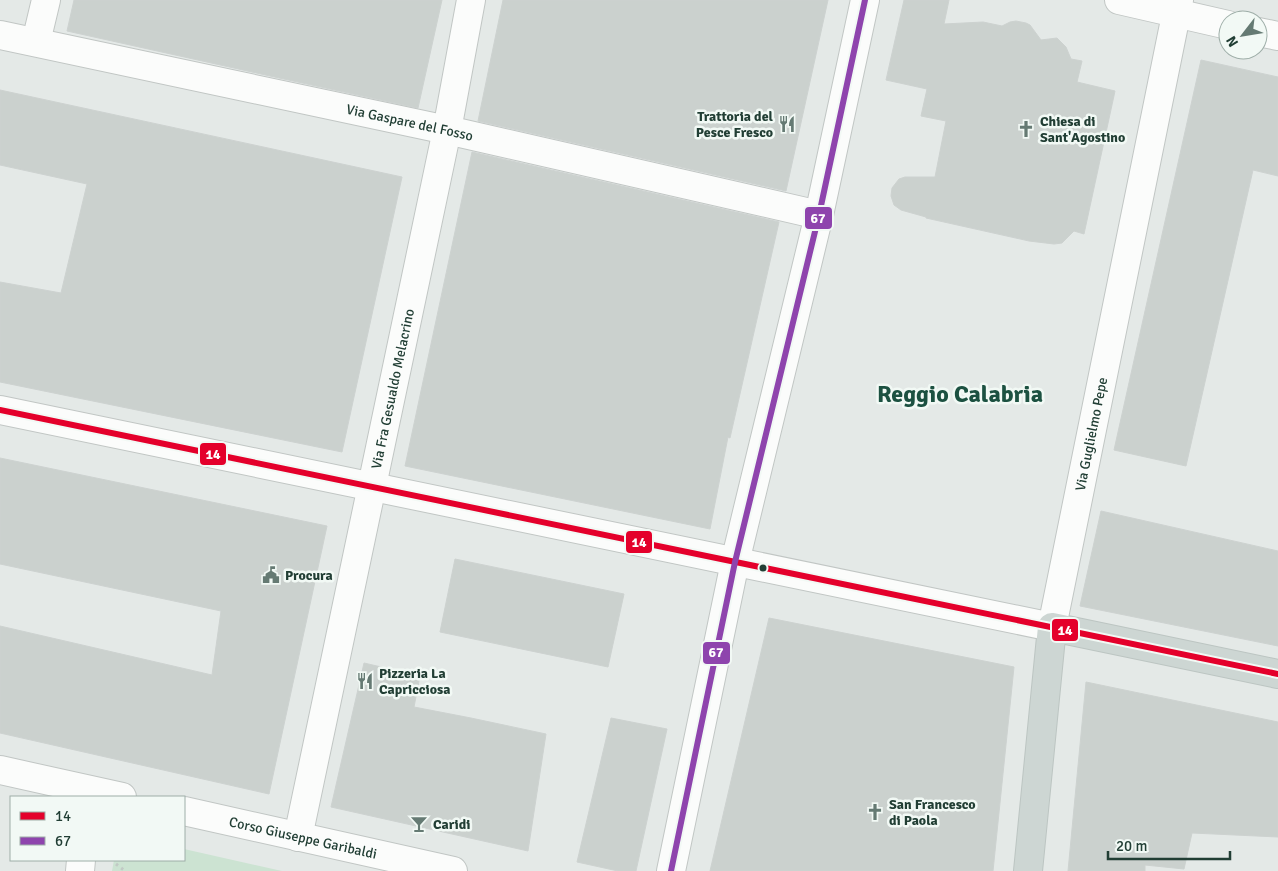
<svg xmlns="http://www.w3.org/2000/svg" width="1278" height="871" viewBox="0 0 1278 871" font-family="Signika,sans-serif">
	<style>
		.green { fill: #cce3d2 }
		.building { fill: #cbd1ce; stroke: #cdd2d0 }
		.lines { fill: none; stroke-linecap: round; stroke-linejoin: round }
		.street-casing { stroke: #c1c6c4; stroke-width: 30 }
		.primary-casing { stroke: #bcc5c2; stroke-width: 30 }
		.path { stroke: #c1cac5; stroke-width: 3; stroke-dasharray: 2.5 4; stroke-linecap: butt }
		.street { stroke: #fbfcfb; stroke-width: 28 }
		.primary { stroke: #cdd6d3; stroke-width: 28 }
		.bus-1-casing { stroke: #f2f9f5; stroke-width: 10 }
		.bus-2-casing { stroke: #f2f9f5; stroke-width: 10 }
		.bus-1 { stroke: #e4002b; stroke-width: 6 }
		.bus-2 { stroke: #8e44ad; stroke-width: 6 }
		.bus-dot { fill: #213e34; stroke: #f2f9f5; stroke-width: 2 }
		.labels { text-anchor: middle; stroke-width: 5; stroke-linejoin: round; paint-order: stroke }
		.poi-label { font-size: 14px; font-weight: bold; fill: #213e34; stroke: #f2f9f5; text-anchor: start }
		.street-label { font-size: 14px; fill: #213e34; stroke: #f2f9f5 }
		.town-label { font-size: 24px; font-weight: bold; fill: #1c5141; stroke: #f2f9f5 }
		.line-badge { stroke: #f2f9f5; stroke-width: 2 }
		.badge-label { font-size: 14px; text-anchor: middle; font-weight: bold; fill: #fff }
	</style>
	<rect width="100%" height="100%" fill="#e4e9e7"/>
	<!-- green -->
	<path class="green" d="M184,849L282,871H112L114,860H184Z"/>
	<!-- building -->
	<path class="building" d="M74,0H442L418,108L270,76L67,31Z
		M503,0H828L786,191L478,121Z
		M904,0H949L944,24L983,22L1002,26L1010,22L1016,21L1026,23L1030,25L1041,40L1057,38L1066,47L1071,59L1082,61L1077,82L1115,91L1084,234L1074,231L1062,243L1054,244L1029,241L926,218V217L901,210L894,205L891,196L892,188L899,179L905,177H935L946,121L921,116L927,89L886,80Z
		M1201,60L1278,77V176L1253,170L1186,466L1114,450Z
		M0,90L402,177L342,452L0,382V282L61,293L87,184L0,165Z
		M472,152L779,222L730,438L728,437L710,529L405,466Z
		M0,458L327,526L269,794L0,733V626L212,675L221,611L0,564Z
		M1101,511L1278,551V646L1080,606Z
		M455,559L624,594L608,667L440,632Z
		M769,618L1014,667L993,871H710Z
		M364,663L420,676L414,707L471,718L546,734L528,851L331,807Z
		M1086,682L1278,722V837L1192,833L1184,869L1145,865V871H1068Z
		M611,718L667,729L636,871H618L577,862Z"/>
	<g class="lines">
		<!-- street casing -->
		<g class="street-casing">
			<g id="street">
				<path d="M1119,0L1228,25"/>
				<path d="M1258,32L1278,36"/>
				<path id="s1" d="M0,35L447,130L819,215"/>
				<path d="M36,42L46,0"/>
				<path id="s2" d="M0,410L1052,627L1179,0"/>
				<path d="M0,770L122,797"/>
				<path id="s3" d="M184,811L453,871"/>
				<path id="s4" d="M298,837L447,130L471,0"/>
				<path d="M80,871L81,860"/>
				<path d="M671,871L735,562L819,215L865,0"/>
			</g>
		</g>
		<!-- primary casing -->
		<g class="primary-casing">
			<path id="primary" d="M1028,871L1052,627L1278,674"/>
		</g>
		<!-- path -->
		<path class="path" d="M116,864L125,871"/>
		<!-- street -->
		<use href="#street" class="street"/>
		<!-- primary -->
		<use href="#primary" class="primary"/>
		<!-- bus-1 casing -->
		<g class="bus-1-casing">
			<path id="bus-1" d="M0,410L1278,674"/>
		</g>
		<!-- bus-2 casing -->
		<g class="bus-2-casing">
			<path id="bus-2" d="M671,871L735,562L819,215L865,0"/>
		</g>
		<!-- bus-1 -->
		<use href="#bus-1" class="bus-1"/>
		<!-- bus-2 -->
		<use href="#bus-2" class="bus-2"/>
	</g>
	<!-- icons -->
	<defs>
		<g id="restaurant-bare" transform="scale(1.35)"><path d="M-5-6h1v4h1v-4h1v4h1v-4h1v5L-1.5 .5V6h-2V.5L-5-1ZM5-6V6H3V1.5H1.5Q1.5-4 5-6Z" fill="#657a73" stroke="#f2f9f5" stroke-width="2.5" paint-order="stroke"/></g>
		<g id="church-bare" transform="scale(1.35)"><path d="M-1.2-6h2.4v3.5h3.3v2.4h-3.3V6h-2.4V-.1h-3.3v-2.4h3.3Z" fill="#657a73" stroke="#f2f9f5" stroke-width="2.5" paint-order="stroke"/></g>
		<g id="civic-bare" transform="scale(1.35)"><path d="M-.6-6.5H3V-4.5H.6V-3L4-1V1h2V6H-6V1h2V-1L-.6-3ZM-1.2 2.5V6h2.4V2.5Z" fill="#657a73" stroke="#f2f9f5" stroke-width="2.5" paint-order="stroke"/></g>
		<g id="bar-bare" transform="scale(1.35)"><path d="M-6-5H6L.8 .8V4.5H3.5V6h-7V4.5H-.8V.8Z" fill="#657a73" stroke="#f2f9f5" stroke-width="2.5" paint-order="stroke"/></g>
	</defs>
	<g fill-rule="evenodd">
		<use href="#restaurant-bare" x="787" y="124"/>
		<use href="#church-bare" x="1026" y="129"/>
		<use href="#civic-bare" x="271" y="575"/>
		<use href="#restaurant-bare" x="365" y="681"/>
		<use href="#church-bare" x="875" y="812"/>
		<use href="#bar-bare" x="419" y="824"/>
	</g>
	<!-- markers -->
	<circle class="bus-dot" cx="763" cy="568" r="4.5"/>
	<g class="labels">
		<!-- poi labels -->
		<g class="poi-label">
			<text x="773" y="121" text-anchor="end">Trattoria del<tspan x="773" dy="16">Pesce Fresco</tspan></text>
			<text x="1040" y="126">Chiesa di<tspan x="1040" dy="16">Sant'Agostino</tspan></text>
			<text x="285" y="580">Procura</text>
			<text x="379" y="678">Pizzeria La<tspan x="379" dy="16">Capricciosa</tspan></text>
			<text x="889" y="809">San Francesco<tspan x="889" dy="16">di Paola</tspan></text>
			<text x="433" y="829">Caridi</text>
		</g>
		<!-- street labels -->
		<g class="street-label">
			<text dy="5" stroke="none"><textPath href="#s1" startOffset="419">Via Gaspare del Fosso</textPath></text>
			<text dy="5" stroke="none"><textPath href="#s4" startOffset="458">Via Fra Gesualdo Melacrino</textPath></text>
			<text dy="5" stroke="none"><textPath href="#s2" startOffset="1271">Via Guglielmo Pepe</textPath></text>
			<text dy="5" stroke="none"><textPath href="#s3" startOffset="122">Corso Giuseppe Garibaldi</textPath></text>
		</g>
		<!-- town labels -->
		<g class="town-label">
			<text x="960" y="402">Reggio Calabria</text>
		</g>
	</g>
	<g class="line-badge">
		<rect x="804" y="206" width="29" height="24" rx="5" fill="#8e44ad"/>
		<rect x="199" y="442" width="28" height="24" rx="5" fill="#e4002b"/>
		<rect x="625" y="530" width="28" height="24" rx="5" fill="#e4002b"/>
		<rect x="1051" y="618" width="28" height="24" rx="5" fill="#e4002b"/>
		<rect x="702" y="641" width="29" height="24" rx="5" fill="#8e44ad"/>
	</g>
	<g class="badge-label">
		<text x="818" y="223">67</text>
		<text x="213" y="459">14</text>
		<text x="639" y="547">14</text>
		<text x="1065" y="635">14</text>
		<text x="716" y="657">67</text>
	</g>
	<!-- legend -->
	<rect x="10" y="796" width="175" height="65" fill="#f2f9f5" stroke="#9eaea8"/>
	<rect x="20" y="812" width="25" height="8" fill="#e4002b" stroke="#9eaea8"/>
	<text x="55" y="821" font-size="15" fill="#213e34">14</text>
	<rect x="20" y="837" width="25" height="8" fill="#8e44ad" stroke="#9eaea8"/>
	<text x="55" y="846" font-size="15" fill="#213e34">67</text>
	<!-- north arrow -->
	<g transform="translate(1243 35) rotate(239)"><circle r="24" fill="#f2f9f5" stroke="#9eaea8"/>
	<path d="M0-4L9 19L0 12L-9 19Z" fill="#657a73"/>
	<text y="-8" font-size="14" font-weight="bold" text-anchor="middle" fill="#213e34">N</text>
	</g>
	<!-- scale -->
	<path d="M1108 851v8h122v-8" fill="none" stroke="#213e34" stroke-width="2.5"/>
	<text x="1116" y="851" font-size="15" fill="#213e34" stroke="#f2f9f5" stroke-width="4" paint-order="stroke">20 m</text>
</svg>
